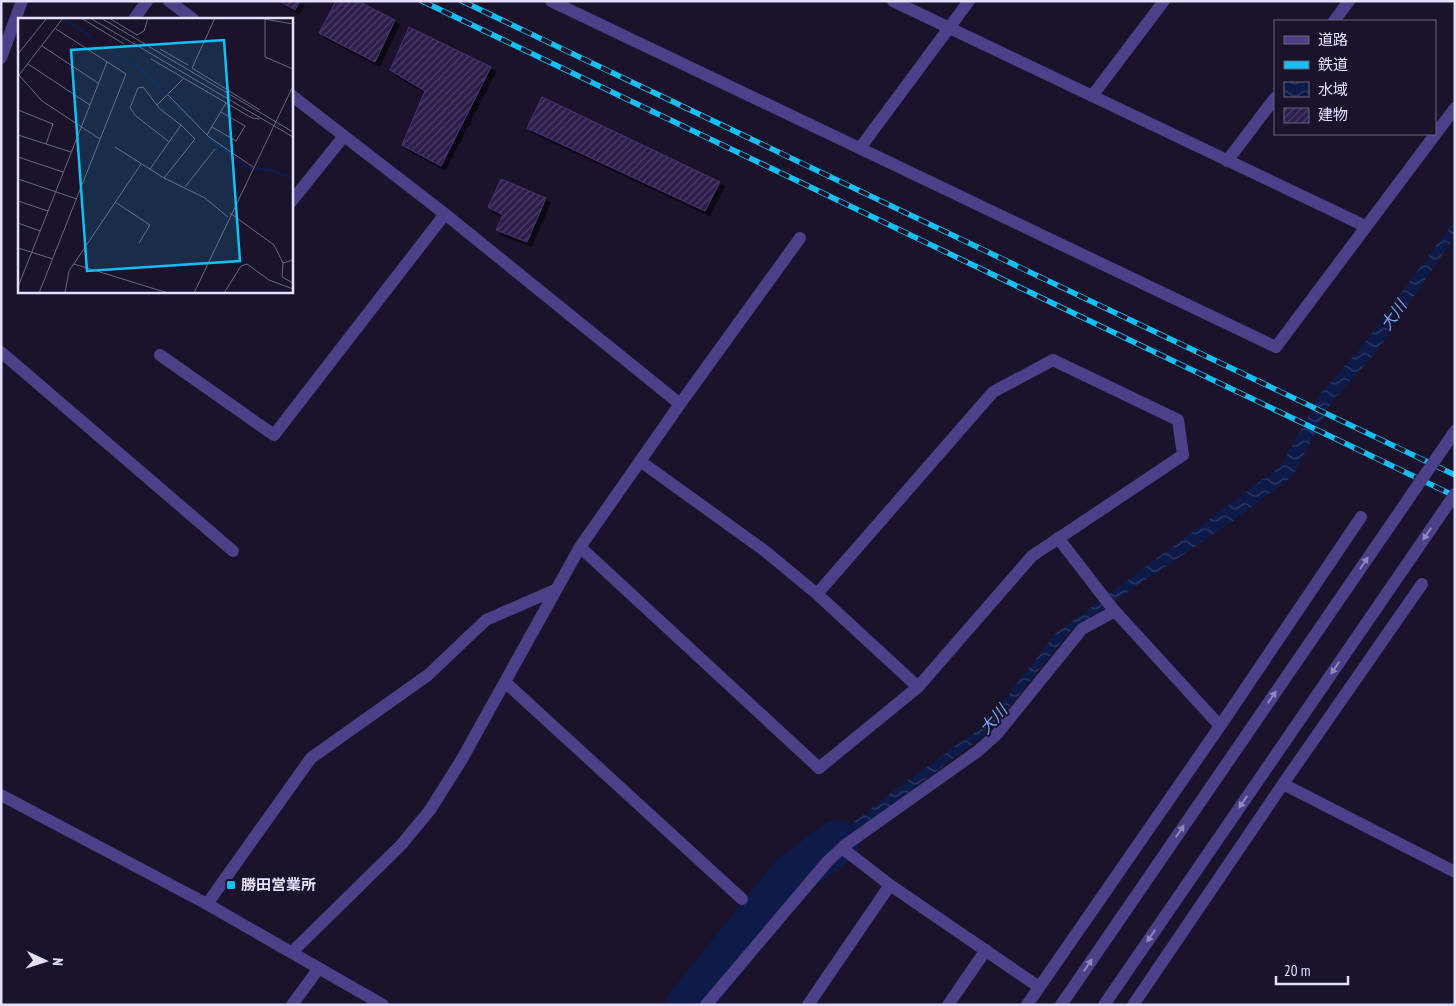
<svg xmlns="http://www.w3.org/2000/svg" width="1456" height="1006" viewBox="0 0 1456 1006" font-family="'PT Sans Narrow','Noto Sans JP',sans-serif">
	<style>
		.water { fill: url(#water-waves) }
		.lines { fill: none; stroke-linecap: round; stroke-linejoin: round }
		.river { stroke: #0e1b49; stroke-width: 44 }
		.building { fill: url(#building-hatch); stroke: #493377; filter: url(#shadow) }
		.minor { stroke: #4c4088; stroke-width: 12 }
		.rail-casing { stroke: #13c0f5; stroke-width: 5.5 }
		.rail { stroke: #1a132b; stroke-width: 4; stroke-dasharray: 11; stroke-linecap: butt }
		.minor-bridge { stroke: #4c4088; stroke-width: 12 }
		.oneway { fill: #9188bd }
		.poi-dot { fill: #13c0f5; stroke: #1a132b; stroke-width: 2 }
		.labels { text-anchor: middle; stroke-width: 4; stroke-linejoin: round; paint-order: stroke }
		.poi-label { font-size: 15px; font-weight: bold; fill: #e6dffe; stroke: #1a132b; text-anchor: start }
		.water-label { font-size: 16px; font-style: italic; fill: #71a8f9; stroke: #1a132b }
		.inset-river { fill: none; stroke: #0e1b49; stroke-width: 2.5 }
		.inset-road { fill: none; stroke: #6c657f; stroke-width: 1 }
		.view { fill: #13c0f5; fill-opacity: 0.15; stroke: #13c0f5; stroke-width: 2.5 }
		.inset-edge { fill: none; stroke: #e6dffe; stroke-width: 2.5 }
	</style>
	<defs>
		<pattern id="water-waves" width="16" height="10" patternUnits="userSpaceOnUse" patternTransform="scale(1.25)"><rect width="16" height="10" fill="#0e1b49"/><path d="M0 5q4-4 8 0t8 0" fill="none" stroke="#313c64"/></pattern>
		<pattern id="building-hatch" width="6" height="6" patternUnits="userSpaceOnUse" patternTransform="scale(1.25)"><rect width="6" height="6" fill="#2e1f4c"/><path d="M-1 1l2-2M0 6l6-6M5 7l2-2" fill="none" stroke="#4c3f67"/></pattern>
		<filter id="shadow"><feDropShadow dx="4.5" dy="4.5" stdDeviation="0" flood-color="#0009"/></filter>
	</defs>
	<rect width="100%" height="100%" fill="#1a132b"/>
	<!-- water -->
	<path class="water" d="M1455,220V236L1375,353L1332,401L1293,476L1231,522L1069,632L992,729L792,881L787,875L897,788L985,725L1055,634L1281,466L1321,393L1363,345Z"/>
	<g class="lines">
		<!-- river -->
		<path class="river" d="M688,1005L791,877L837,842"/>
	</g>
	<!-- building -->
	<path class="building" d="M279,1H300L295,10Z
		M336,1H358L395,20L375,62L319,33Z
		M409,27L491,67L441,166L402,145L425,91L390,70Z
		M542,97L720,182L705,211L527,128Z
		M501,179L546,198L527,242L496,230L503,215L488,207Z"/>
	<g class="lines">
		<!-- minor -->
		<path class="minor" d="M169,1L193,19
			M551,1L1276,347L1455,108
			M893,1L1365,226
			M134,19L147,1
			M1334,21L1349,1
			M1,58L22,1
			M291,95L445,214L680,404
			M1092,96L1164,1
			M860,148L969,1
			M1227,161L1275,98
			M291,202L344,136
			M1,352L233,551
			M160,355L274,435L445,214
			M640,461L765,551L817,594L918,687L1032,556L1183,455L1178,420L1053,360L993,392L817,594
			M1058,538L1113,609L1220,726
			M580,547L819,768L918,687
			M505,682L742,899
			M1283,784L1422,584
			M1,795L207,904L383,1005
			M842,848L890,885L1039,987
			M207,904L311,758L428,675L486,620L555,590
			M292,952L401,845L430,810L462,759L580,547L680,404L800,238
			M292,1005L319,968
			M706,1005L827,862L844,846L978,751L997,734L1082,629L1115,611
			M808,1005L890,885
			M948,1005L986,950
			M1027,1005L1220,726L1361,517
			M1133,1005L1283,784L1455,872"/>
		<!-- rail casing -->
		<g class="rail-casing">
			<path id="rail" d="M422,1L1455,496
				M462,1L1455,475"/>
		</g>
		<!-- rail -->
		<use href="#rail" class="rail"/>
		<!-- minor-bridge -->
		<path class="minor-bridge" d="M1061,1005L1455,431
			M1104,1005L1455,494"/>
	</g>
	<!-- one-way arrows -->
	<defs><path id="oneway-solid" d="M-6-.8H1V-3.2L6.5 0L1 3.2V.8H-6Z" transform="scale(1.25)"/></defs>
	<g class="oneway">
		<use href="#oneway-solid" transform="translate(1427 534) rotate(124)"/>
		<use href="#oneway-solid" transform="translate(1364 563) rotate(-56)"/>
		<use href="#oneway-solid" transform="translate(1335 668) rotate(124)"/>
		<use href="#oneway-solid" transform="translate(1272 697) rotate(-56)"/>
		<use href="#oneway-solid" transform="translate(1243 802) rotate(124)"/>
		<use href="#oneway-solid" transform="translate(1180 831) rotate(-56)"/>
		<use href="#oneway-solid" transform="translate(1151 936) rotate(124)"/>
		<use href="#oneway-solid" transform="translate(1088 965) rotate(-56)"/>
	</g>
	<!-- markers -->
	<rect class="poi-dot" x="226" y="880" width="10" height="10" rx="2.5"/>
	<g class="labels">
		<!-- poi labels -->
		<g class="poi-label">
			<text x="241" y="890">勝田営業所</text>
		</g>
		<!-- water labels -->
		<g class="water-label">
			<text transform="translate(1393 315) rotate(-55)" y="6">大川</text>
			<text transform="translate(993 719) rotate(-48)" y="6">大川</text>
		</g>
	</g>
	<!-- overview -->
	<g transform="translate(18 18)">
		<rect width="275" height="275" fill="#1a132b"/>
		<path d="M68,14L71,15L80,25L127,52L154,84L169,95L194,124L168,96L154,86L126,54L79,25Z" fill="#0e1b49"/>
		<path class="inset-river" d="M47,2L75,20M188,118L229,149L255,153L275,160"/>
		<path class="inset-road" d="M63,0L106,26M72,0L275,119M83,0L275,114M91,0L119,17L126,13L130,0M197,0L174,50L242,92M247,0V39L275,51M246,1L275,6M24,28L80,65M142,31L170,47M0,36L28,1M133,41L234,100L242,101M10,46L72,87M0,56L24,83L82,121M1,57L45,0M150,77L191,119L235,149M139,87L166,60M0,92L35,106L28,126M194,109L218,123L227,108L203,94M0,117L53,134M189,117L208,85M97,129L146,160L187,180L210,199M0,139L45,154M132,151L163,107L142,91L125,69L120,70L112,90L118,98L150,123M146,160L177,121L163,107M0,161L59,181M167,169L197,131M0,183L30,193M97,184L132,207L121,225M212,195L256,227L265,245M0,205L22,213M0,230L35,241M275,242L265,245L264,259L275,265M56,246L150,275M0,269L89,44M21,275L108,56L38,11M47,275L51,253L123,146M176,275L275,68M206,275L223,248L229,246L251,262L275,271"/>
		<path class="view" d="M206,22L222,243L69,253L53,32Z"/>
		<rect width="275" height="275" class="inset-edge"/>
	</g>
	<!-- border -->
	<rect width="1456" height="1006" fill="none" stroke="#e6dffe" stroke-width="5"/>
	<!-- legend -->
	<rect x="1274" y="20" width="162" height="115" fill="#1a132b" stroke="#6c657f"/>
	<rect x="1284" y="36" width="25" height="8" fill="#4c4088" stroke="#6c657f"/>
	<text x="1318" y="45" font-size="15" fill="#e6dffe">道路</text>
	<rect x="1284" y="61" width="25" height="8" fill="#13c0f5" stroke="#6c657f"/>
	<text x="1318" y="70" font-size="15" fill="#e6dffe">鉄道</text>
	<rect x="1284" y="82" width="25" height="15" fill="url(#water-waves)" stroke="#6c657f"/>
	<text x="1318" y="95" font-size="15" fill="#e6dffe">水域</text>
	<rect x="1284" y="108" width="25" height="15" fill="url(#building-hatch)" stroke="#6c657f"/>
	<text x="1318" y="120" font-size="15" fill="#e6dffe">建物</text>
	<!-- north arrow -->
	<g transform="translate(45 961) rotate(94)" stroke="#1a132b" stroke-width="4" paint-order="stroke">
	<path d="M0-4L9 19L0 12L-9 19Z" fill="#e6dffe"/>
	<text y="-8" font-size="14" font-weight="bold" text-anchor="middle" fill="#e6dffe">N</text>
	</g>
	<!-- scale -->
	<path d="M1276 976v8h72v-8" fill="none" stroke="#e6dffe" stroke-width="2.5"/>
	<text x="1284" y="976" font-size="15" fill="#e6dffe" stroke="#1a132b" stroke-width="4" paint-order="stroke">20 m</text>
</svg>
